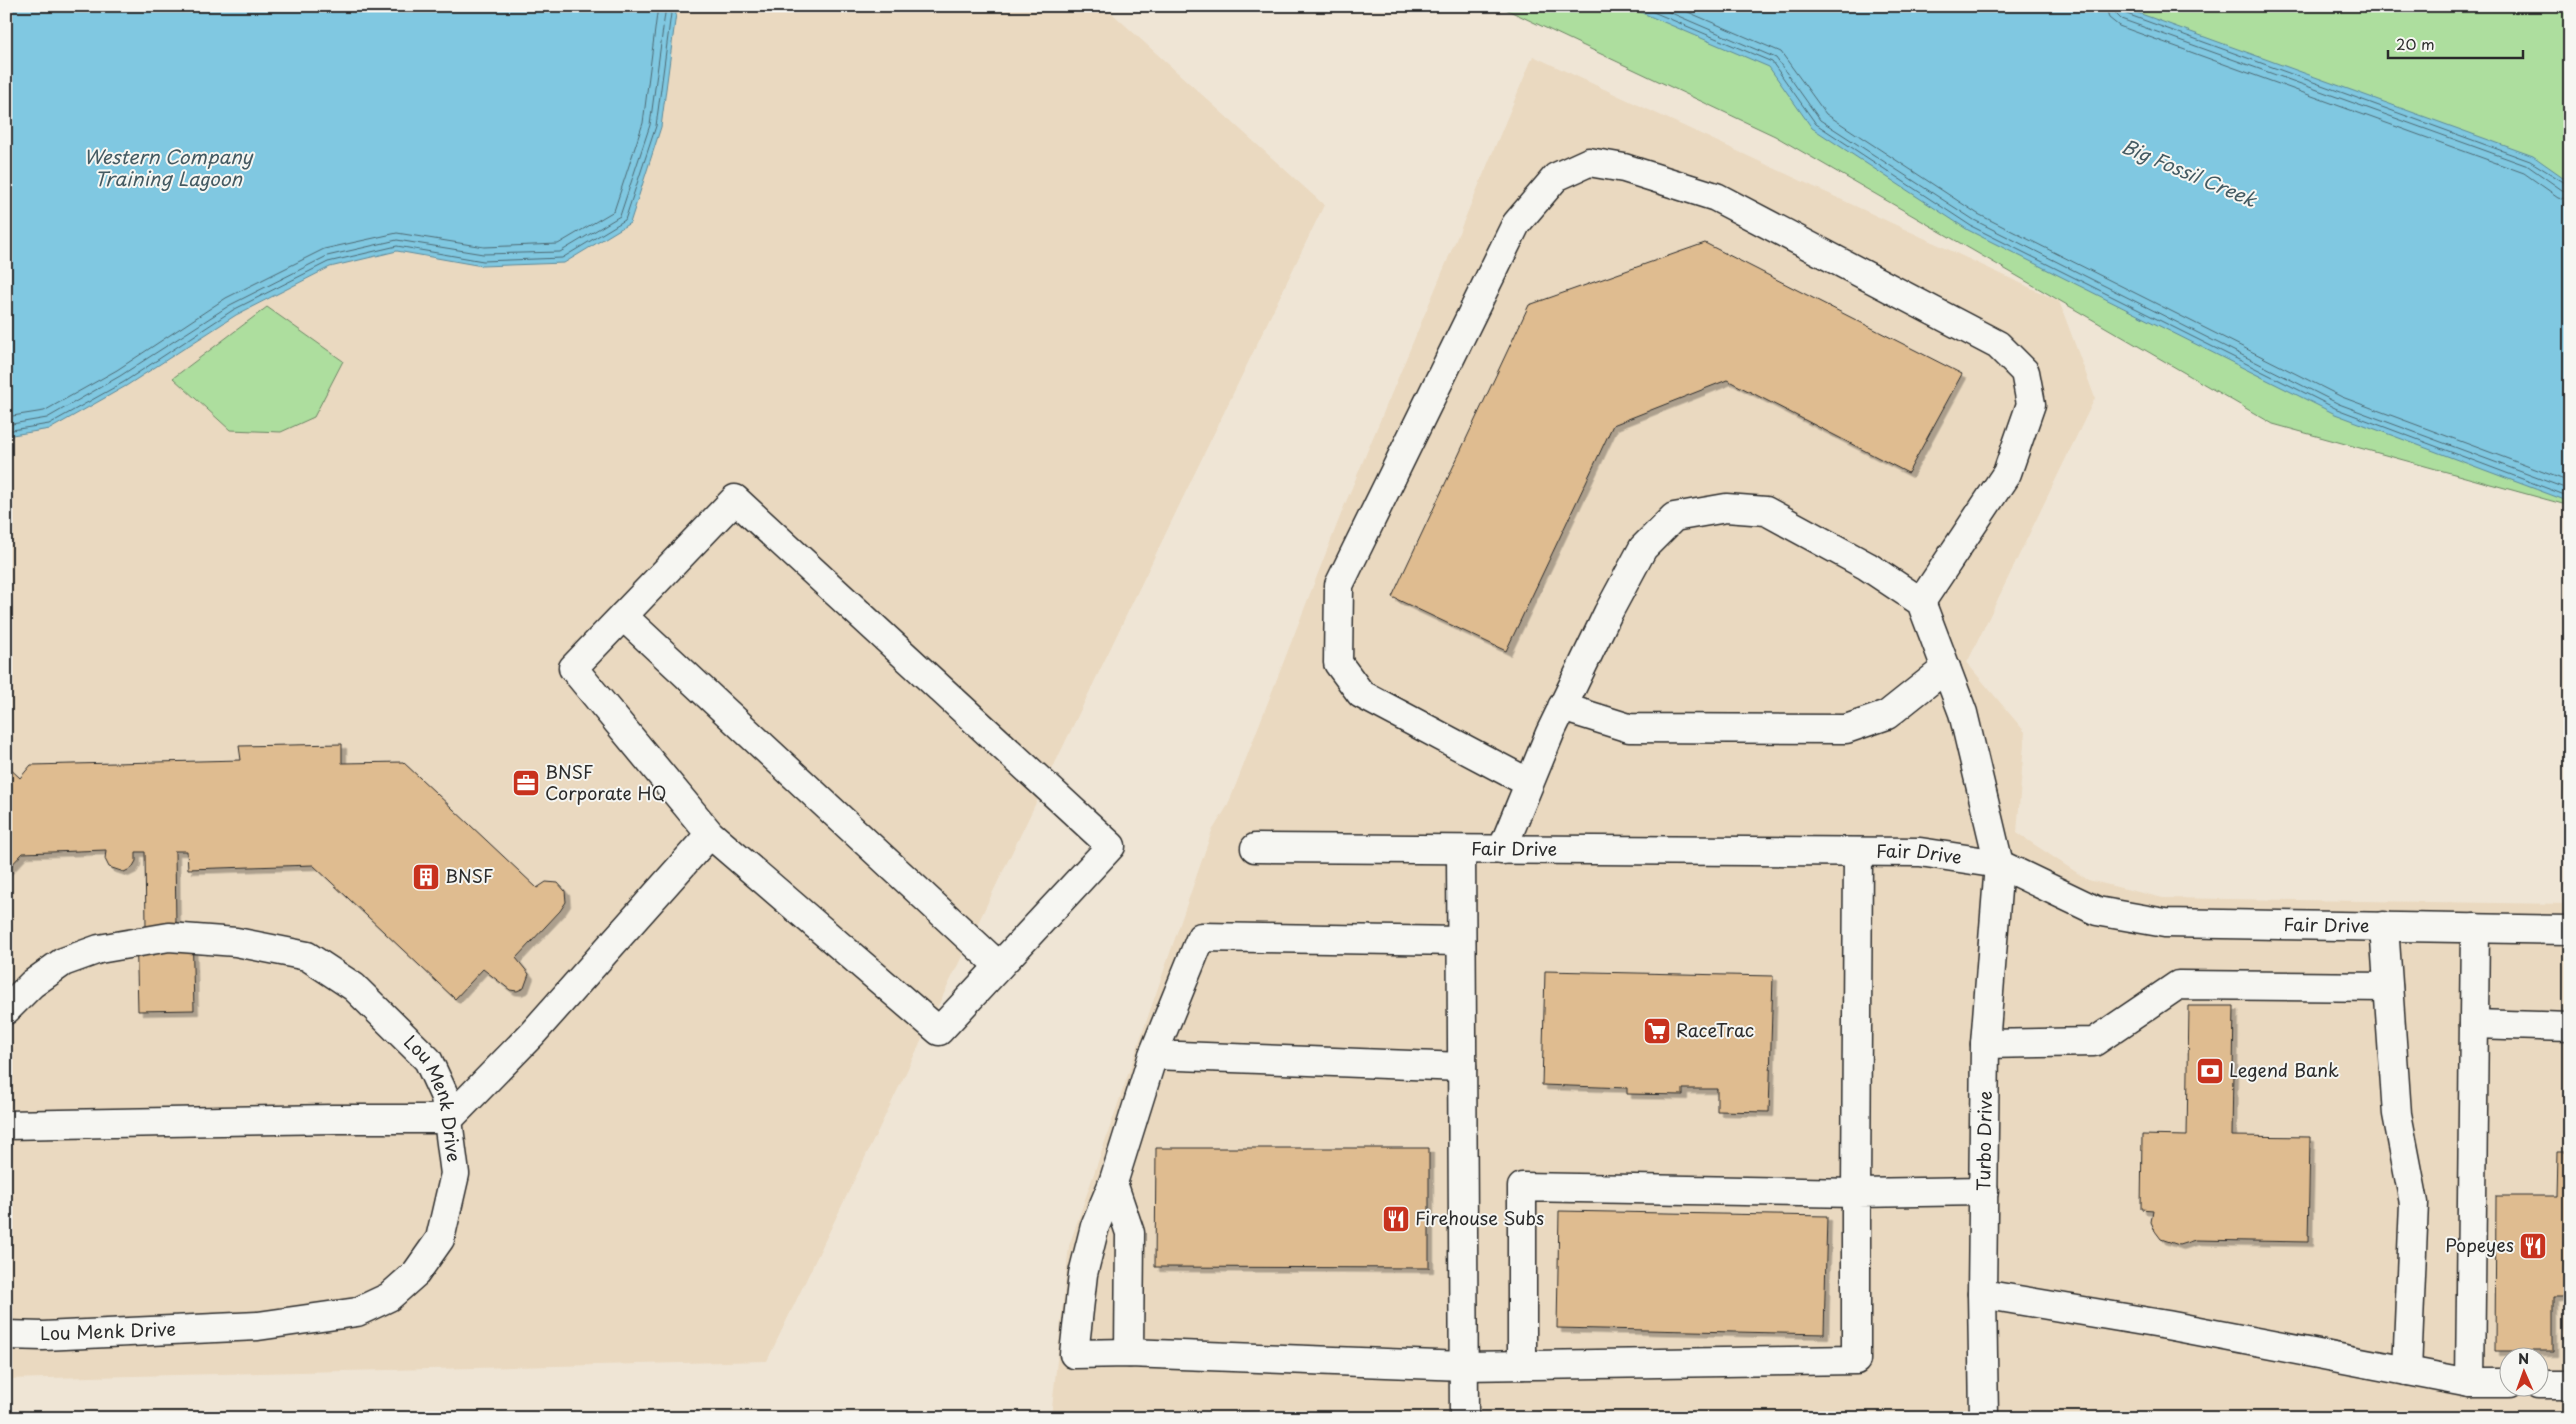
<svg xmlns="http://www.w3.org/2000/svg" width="2576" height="1424" viewBox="0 0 2576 1424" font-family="'Playpen Sans',sans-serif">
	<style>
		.built { fill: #ead9c0; fill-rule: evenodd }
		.green { fill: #adde9e; stroke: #6c8464 }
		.water { fill: #80c8e1; stroke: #5e8998 }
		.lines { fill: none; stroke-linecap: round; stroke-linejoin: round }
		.shore { stroke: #4d6a74; stroke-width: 1 }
		.building { fill: #dfbc90; stroke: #2b2b2b; filter: url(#shadow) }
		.minor-casing { stroke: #2b2b2b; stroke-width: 31 }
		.minor { stroke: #f6f6f2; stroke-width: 28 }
		.labels { text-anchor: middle; stroke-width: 4; stroke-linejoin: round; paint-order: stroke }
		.poi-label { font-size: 18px; fill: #2b2b2b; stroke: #f6f6f2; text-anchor: start }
		.street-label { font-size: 18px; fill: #2b2b2b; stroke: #f6f6f2 }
		.water-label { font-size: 19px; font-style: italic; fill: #445a62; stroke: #f6f6f2 }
	</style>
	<defs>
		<filter id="shadow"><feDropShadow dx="4.5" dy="4.5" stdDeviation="0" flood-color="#0004"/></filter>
	</defs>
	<rect width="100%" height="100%" fill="#efe5d5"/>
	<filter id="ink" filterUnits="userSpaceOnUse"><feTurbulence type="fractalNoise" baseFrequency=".02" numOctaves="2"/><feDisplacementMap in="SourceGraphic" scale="10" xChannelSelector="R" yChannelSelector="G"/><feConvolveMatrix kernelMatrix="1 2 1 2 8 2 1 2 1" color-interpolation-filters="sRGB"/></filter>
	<g filter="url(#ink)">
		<!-- built -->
		<path class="built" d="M6,6H1104L1324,205L767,1361L6,1379Z
			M1533,56L2059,301L2095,398L1967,663L2025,732L2017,833L2088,880L2163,898L2570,904V1418H1051L1069,1246L1212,831L1228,805L1343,509ZM2508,1356H2538V1386H2508Z"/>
		<!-- green -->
		<path class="green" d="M1499,6H2570V506L2273,424L1775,136Z
			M267,307L343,361L314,417L281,432L230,430L173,378Z"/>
		<!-- water -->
		<path class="water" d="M6,6H677L661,127L630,223L564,263L482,266L397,251L330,267L236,315L126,386L50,429L6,436Z
			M1626,6H2119L2533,156L2570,182V502L2335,414L1968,230L1812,128L1769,67Z"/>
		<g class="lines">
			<!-- shore -->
			<path class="shore" d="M1639,6L1772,62L1816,124L1971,226L2337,409L2570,497
				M1655,6L1776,58L1820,120L1974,220L2339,404L2570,490
				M1674,6L1781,52L1826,114L1978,214L2342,397L2570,482
				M2106,6L2109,18L2119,26L2524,173L2558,197L2570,200
				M2114,6L2116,14L2121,19L2528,166L2562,190L2570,192
				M2120,6L2124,13L2530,161L2570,186
				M6,417L44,411L117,370L226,298L324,249L397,233L484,247L558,244L614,211L643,123L658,6
				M6,425L47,418L120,376L230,305L327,256L397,240L483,254L560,252L620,216L650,125L666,6
				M6,431L49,424L124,382L233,310L328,262L397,246L483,261L562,258L625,220L656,126L672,6"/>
		</g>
		<!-- building -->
		<path class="building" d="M1705,243L1962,374L1908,473L1727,380L1613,425L1506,651L1392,597L1529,305Z
			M342,744V763L403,762L537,888L546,882L558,883L565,891L566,902L560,911L516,958L529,974L524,988L517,991L510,990L483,969L455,999L313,865L188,869L187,851H175L176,926L192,925L194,1010L138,1011L136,927H146L145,852H136V861L132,868L124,872L109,867L105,859L106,850L23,853L6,871V765L20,778L31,765L241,760L239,746Z
			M1545,971L1773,976L1769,1112L1717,1111V1089H1683V1095L1627,1094V1088L1542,1085Z
			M2189,1006H2234L2232,1136L2310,1137L2308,1242L2195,1240L2179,1245L2161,1239L2155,1231L2151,1222L2153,1210L2141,1209L2142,1135L2187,1136Z
			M1156,1148H1429V1268L1155,1267Z
			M2558,1152H2570V1297H2553V1351H2495L2496,1196H2557Z
			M1559,1211L1827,1216L1824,1334L1557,1328Z"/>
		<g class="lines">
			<!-- minor casing -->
			<g class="minor-casing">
				<g id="minor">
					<path d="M623,616L999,966"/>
					<path d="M1562,707L1629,728L1846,729L1887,715L1946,668"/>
					<path d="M1529,783L1361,694L1338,663L1339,585L1516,224L1556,177L1589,162L1624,168L1716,197L1998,345L2025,372L2031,404L2007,473L1921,602"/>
					<path id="s1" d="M1255,848L1920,852L1999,864L2097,911L2165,923L2570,930"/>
					<path d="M1461,850L1464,1418"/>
					<path d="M1502,850L1550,733L1608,613L1643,548L1674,517L1726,508L1766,511L1867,566L1921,602L1963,713L1999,864L1985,1044L1982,1294L1984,1418"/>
					<path d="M2384,926L2397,1114L2414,1203L2407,1371"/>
					<path d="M1461,941L1201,937L1153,1055L1462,1067"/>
					<path id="s2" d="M6,1010L32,984L63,962L99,949L169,937L236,942L307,956L354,987L428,1060L445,1097L455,1174L440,1239L416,1273L389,1297L357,1312L258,1326L43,1336L6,1335"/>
					<path d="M2474,1024L2570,1027"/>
					<path d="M1985,1044L2094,1042L2178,985L2388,987"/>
					<path d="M1153,1055L1113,1183L1095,1226L1083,1274L1074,1354L1129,1353L1463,1366L1856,1360V1193L1984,1191"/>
					<path d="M6,1125L333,1119H449L532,1034L710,834L573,668L735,499L1111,846L939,1031L710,834"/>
					<path d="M1113,1183L1130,1233L1129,1353"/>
					<path d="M1982,1294L2167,1325L2470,1383H2508"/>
					<path d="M1522,1365V1187L1856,1193L1858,852"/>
					<path d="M2470,1383L2475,928"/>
					<path d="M2538,1384H2570"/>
				</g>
			</g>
			<!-- minor -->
			<use href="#minor" class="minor"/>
		</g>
	</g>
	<!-- icons -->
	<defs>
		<g id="office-square" transform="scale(1.4375)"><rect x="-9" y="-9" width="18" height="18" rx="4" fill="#c8321e" stroke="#f6f6f2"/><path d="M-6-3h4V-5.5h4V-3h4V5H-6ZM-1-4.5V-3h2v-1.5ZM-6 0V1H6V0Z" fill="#fff"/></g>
		<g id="building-square" transform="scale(1.4375)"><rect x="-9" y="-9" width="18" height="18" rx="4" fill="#c8321e" stroke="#f6f6f2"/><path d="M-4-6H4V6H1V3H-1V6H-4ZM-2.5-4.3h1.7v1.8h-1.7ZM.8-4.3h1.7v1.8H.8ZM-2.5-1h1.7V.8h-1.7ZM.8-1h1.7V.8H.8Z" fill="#fff"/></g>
		<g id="supermarket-square" transform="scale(1.4375)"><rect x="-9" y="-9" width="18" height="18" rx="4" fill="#c8321e" stroke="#f6f6f2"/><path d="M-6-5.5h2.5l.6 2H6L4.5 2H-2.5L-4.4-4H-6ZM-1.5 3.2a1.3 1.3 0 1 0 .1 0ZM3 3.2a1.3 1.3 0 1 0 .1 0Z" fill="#fff"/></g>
		<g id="bank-square" transform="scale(1.4375)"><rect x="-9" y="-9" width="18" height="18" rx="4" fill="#c8321e" stroke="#f6f6f2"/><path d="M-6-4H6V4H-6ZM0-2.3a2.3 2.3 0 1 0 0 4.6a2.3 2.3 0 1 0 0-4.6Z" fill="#fff"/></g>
		<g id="restaurant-square" transform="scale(1.4375)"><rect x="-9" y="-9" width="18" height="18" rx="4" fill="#c8321e" stroke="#f6f6f2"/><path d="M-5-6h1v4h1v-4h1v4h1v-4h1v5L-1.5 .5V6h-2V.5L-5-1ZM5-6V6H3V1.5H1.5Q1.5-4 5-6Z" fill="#fff"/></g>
	</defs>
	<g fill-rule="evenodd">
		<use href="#office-square" x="526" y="783"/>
		<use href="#building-square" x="426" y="877"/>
		<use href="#supermarket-square" x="1657" y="1031"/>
		<use href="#bank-square" x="2210" y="1071"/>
		<use href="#restaurant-square" x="1396" y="1219"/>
		<use href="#restaurant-square" x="2533" y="1246"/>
	</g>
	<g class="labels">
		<!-- poi labels -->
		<g class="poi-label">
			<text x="545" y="779">BNSF<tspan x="545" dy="21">Corporate HQ</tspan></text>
			<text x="445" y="883">BNSF</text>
			<text x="1676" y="1037">RaceTrac</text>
			<text x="2229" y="1077">Legend Bank</text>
			<text x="1415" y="1225">Firehouse Subs</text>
			<text x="2514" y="1252" text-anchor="end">Popeyes</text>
		</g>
		<!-- street labels -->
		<g class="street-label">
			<text dy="6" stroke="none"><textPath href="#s1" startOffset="259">Fair Drive</textPath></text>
			<text dy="6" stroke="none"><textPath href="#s1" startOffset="664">Fair Drive</textPath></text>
			<text dy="6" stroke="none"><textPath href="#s1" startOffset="1084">Fair Drive</textPath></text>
			<text dy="6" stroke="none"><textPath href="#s2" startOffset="522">Lou Menk Drive</textPath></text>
			<text transform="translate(1985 1141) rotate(-89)" y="6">Turbo Drive</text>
			<text transform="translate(108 1332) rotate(-2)" y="6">Lou Menk Drive</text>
		</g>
		<!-- water labels -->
		<g class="water-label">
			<text x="168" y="164">Western Company<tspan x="168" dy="22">Training Lagoon</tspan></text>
			<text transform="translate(2189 173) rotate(23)" y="7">Big Fossil Creek</text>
		</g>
	</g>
	<!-- margin -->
	<rect width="2576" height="1424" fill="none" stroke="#f6f6f2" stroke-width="25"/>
	<rect x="12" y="12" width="2551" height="1399" fill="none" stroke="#2b2b2b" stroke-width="2" filter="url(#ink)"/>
	<!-- north arrow -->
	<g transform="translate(2524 1372) rotate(358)"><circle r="24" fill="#f6f6f2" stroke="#a5a5a2"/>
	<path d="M0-4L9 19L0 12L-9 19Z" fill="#c8321e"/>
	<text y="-8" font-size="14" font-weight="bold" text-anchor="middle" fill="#2b2b2b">N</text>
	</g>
	<!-- scale -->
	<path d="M2388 50v8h135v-8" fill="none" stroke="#2b2b2b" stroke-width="2.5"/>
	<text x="2396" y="50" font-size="15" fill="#2b2b2b" stroke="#f6f6f2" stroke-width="4" paint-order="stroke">20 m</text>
</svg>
